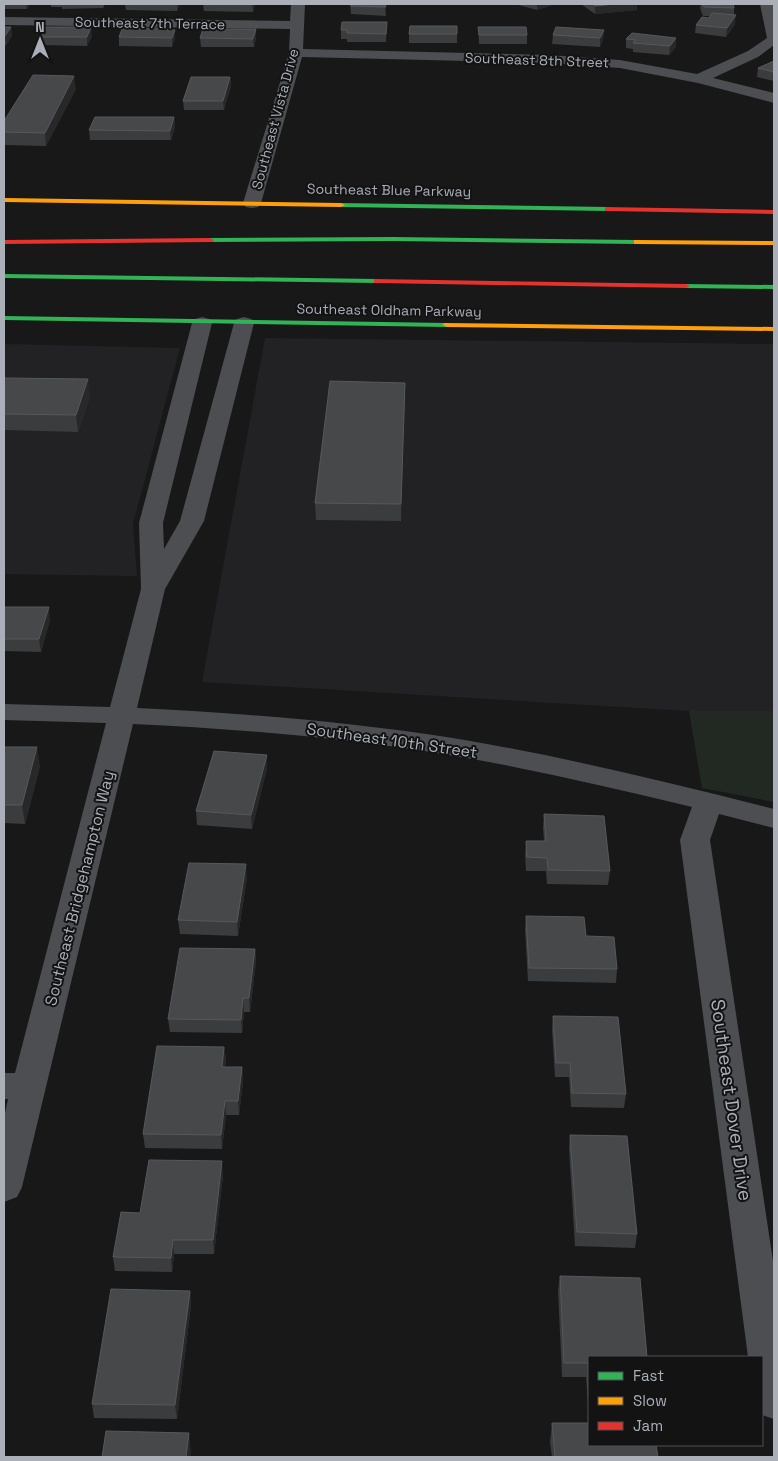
<svg xmlns="http://www.w3.org/2000/svg" width="778" height="1461" viewBox="0 0 778 1461" font-family="'Space Grotesk',sans-serif">
	<style>
		.built { fill: #222224 }
		.green { fill: #222923 }
		.lines { fill: none; stroke-linecap: round; stroke-linejoin: round }
		.street { fill: #4d4e51; fill-rule: evenodd }
		.fast { fill: #30b455; fill-rule: evenodd }
		.slow { fill: #ff9f0a; fill-rule: evenodd }
		.jam { fill: #e5322d; fill-rule: evenodd }
		.wall { fill: #3b3c3d }
		.shaded-wall { fill: #282829 }
		.building { fill: #47484a; stroke: #57585c }
		.labels { text-anchor: middle; stroke-width: 4; stroke-linejoin: round; paint-order: stroke }
		.far-street-label { font-size: 14px; fill: #abafb8; stroke: #131314 }
		.street-label { font-size: 16px; fill: #abafb8; stroke: #131314 }
		.near-street-label { font-size: 19px; fill: #abafb8; stroke: #131314 }
	</style>
	<rect width="100%" height="100%" fill="#181819"/>
	<!-- built -->
	<path class="built" d="M265,338L774,344V711H689L202,682Z
		M4,344L180,348L133,524L137,576L4,574Z"/>
	<!-- green -->
	<path class="green" d="M689,711H774V802L702,788Z"/>
	<g class="lines">
		<!-- street -->
		<path class="street" d="M291,4H305L303,49L548,55L620,60L697,74L748,51L767,38L760,4H774V45L758,57L713,78L774,93V103L698,83L620,68L548,63L302,57L261,203L258,207L252,208L246,207L243,203L289,53L290,29L4,25V17L290,21Z
			M202,317L209,319L212,323L163,523L164,549L180,521L234,323L237,319L244,317L251,319L254,323L204,521L165,589L137,708C243,713 348,722 453,738C561,756 668,782 774,809V828L719,814L710,840L774,1268V1419L762,1415V1357H748L680,840L692,807C613,788 534,769 454,756C348,738 240,729 133,724L22,1187L17,1197L4,1202V1118L8,1099H4V1073H15L106,723L4,720V704L110,707L141,589L139,523L192,323L195,319Z"/>
		<!-- fast -->
		<path class="fast" d="M338,203L608,207L612,209L608,211L341,207L337,205Z
			M393,237L637,240L641,242L637,244L393,241L210,242L206,240L210,238Z
			M4,274L377,279L381,281L377,283L4,278Z
			M683,284L774,285V289L686,288L682,286Z
			M4,316L447,323L451,325L447,327L4,320Z"/>
		<!-- slow -->
		<path class="slow" d="M4,198L341,203L345,205L341,207L4,202Z
			M634,240L774,241V245L637,244H634Z
			M444,323L774,327V331L447,327L443,325Z"/>
		<!-- jam -->
		<path class="jam" d="M605,207L774,210V214L608,211H605Z
			M210,238L214,240L213,242L4,244V240Z
			M374,279L686,284L690,286L686,288L377,283H374Z"/>
	</g>
	<!-- wall -->
	<path class="wall" d="M4,4H30L27,9H4Z
		M51,4H105L103,8L62,9V7H51Z
		M125,4H180L177,11L126,10Z
		M203,4H255L253,12L204,11Z
		M350,4H385L386,16L351,14Z
		M515,4H555L537,10Z
		M581,4H637V10L595,14Z
		M701,4H733L734,8V15L735,24L726,37L695,33L696,25L709,18L710,16H703L700,8Z
		M387,22L386,42H347V39H341V30Z
		M457,26V43H409V34Z
		M4,27H11L12,36L6,45H4Z
		M478,27L527,35V44H479Z
		M159,29L175,38L172,47L119,46V37Z
		M256,29V38L254,47H201L200,38Z
		M604,30L603,39L600,47L552,44L553,35Z
		M92,36L87,46L39,45L38,37Z
		M676,38V47L669,55L633,52V49L626,48V39Z
		M774,61V81L757,77L758,68Z
		M230,77L231,86L224,110H184L183,101Z
		M76,89L46,146L4,145V121Z
		M174,117L175,127L171,140H90L89,130Z
		M4,378L90,396L78,432L4,430Z
		M405,383L401,521L316,520L315,503Z
		M4,607L50,620L41,652L4,651Z
		M4,747L40,766L25,824L4,823Z
		M267,755V768L252,829L197,825L196,811Z
		M544,814L610,871L608,885L547,884L546,871H526L525,855L526,841H544L543,828Z
		M247,877L238,936L180,934L178,920Z
		M526,916L586,936L617,969L616,983L528,981L525,930Z
		M255,949L256,962L250,1012H244L242,1033L170,1032L168,1019Z
		M553,1016L626,1094L624,1108L571,1107L569,1077H555L552,1030Z
		M224,1047L226,1060L225,1067H242L243,1081L239,1115H226L222,1149L145,1148L143,1134Z
		M570,1135L637,1234L635,1248L575,1246L569,1149Z
		M223,1175L214,1254H174L172,1272L115,1271L113,1257L140,1213Z
		M560,1276L589,1357V1403H588L586,1377H562L558,1290Z
		M190,1291L191,1305L177,1419L94,1418L92,1404Z
		M552,1423L658,1457H552L550,1442Z"/>
	<!-- shaded-wall -->
	<path class="shaded-wall" d="M26,4H30L27,9Z
		M177,4H180L177,11Z
		M252,4H255L253,12Z
		M537,4H555L537,10Z
		M615,4H637V10L595,14V6Z
		M736,15L735,24L726,37L727,28Z
		M11,27L12,36L6,45L5,36Z
		M91,27L92,36L87,46V37Z
		M256,29V38L254,47L253,39Z
		M175,30V38L172,47V38Z
		M604,30L603,39L600,47V38Z
		M676,38V47L669,55L670,46Z
		M74,76L76,89L46,146L45,133Z
		M230,77L231,86L224,110L223,101Z
		M174,117L175,127L171,140L170,131Z
		M88,379L90,396L78,432L76,415Z
		M405,383V399L401,521V504Z
		M49,607L50,620L41,652L39,639Z
		M37,747L40,766L25,824L22,805Z
		M267,755V768L252,829L251,815Z
		M246,864L247,877L238,936L237,922Z
		M255,949L256,962L250,1012L249,998Z
		M243,998L244,1012L242,1033L241,1020Z
		M224,1047L226,1060L223,1081L222,1067Z
		M242,1067L243,1081L239,1115L238,1101Z
		M225,1101L226,1115L222,1149L221,1135Z
		M222,1161L223,1175L214,1254L213,1240Z
		M173,1240L174,1254L172,1272L171,1258Z
		M190,1291L191,1305L177,1419L175,1405Z
		M189,1433L191,1452L190,1457H186Z"/>
	<!-- building -->
	<path class="building" d="M351,4H385L386,7L351,6Z
		M593,4H615L595,6Z
		M703,4H733L734,8L704,7Z
		M712,13L736,15L727,28L696,25L702,17L709,18Z
		M342,22H387L386,34L347,33V30H341Z
		M410,26H457V34H409Z
		M4,27H11L5,36H4Z
		M43,27H91L87,37H38Z
		M478,27H526L527,35H479Z
		M556,27L604,30L600,38L553,35Z
		M159,28L158,29L175,30L172,38L119,37L122,29Z
		M203,29H256L253,39L200,38Z
		M632,33L676,38L670,46L633,43L636,40L626,39Z
		M774,61V72L758,68Z
		M33,75L74,76L45,133L4,132V121Z
		M191,77H230L223,101H183Z
		M95,117H174L170,131L89,130Z
		M4,378L88,379L76,415L4,414Z
		M330,381L405,383L401,504L315,503Z
		M4,607H49L39,639H4Z
		M4,747H37L22,805H4Z
		M214,751L267,755L251,815L196,811Z
		M544,814L604,816L610,871L548,870L547,858L527,857L526,841H546Z
		M189,863L246,864L237,922L178,920Z
		M526,916L584,917L586,936L614,937L617,969L529,968Z
		M180,948L255,949L249,998H243L241,1020L168,1019Z
		M553,1016L618,1017L626,1094L572,1093L570,1063H556Z
		M157,1046L224,1047L222,1067H242L238,1101H225L221,1135L143,1134Z
		M570,1135L627,1136L637,1234L577,1232Z
		M149,1160L222,1161L213,1240H173L171,1258L113,1257L121,1212L140,1213Z
		M560,1276L640,1278L647,1357H589V1386L588,1363H564Z
		M111,1289L190,1291L175,1405L92,1404Z
		M552,1423H589V1445H656L658,1457H555Z
		M106,1431L189,1433L186,1457H102Z"/>
	<g class="labels">
		<!-- far-street labels -->
		<g class="far-street-label">
			<text transform="translate(150 23) rotate(1)" y="5">Southeast 7th Terrace</text>
			<text transform="translate(537 60) rotate(2)" y="5">Southeast 8th Street</text>
			<text transform="translate(275 119) rotate(-75)" y="5">Southeast Vista Drive</text>
			<text transform="translate(389 190) rotate(1)" y="5">Southeast Blue Parkway</text>
			<text transform="translate(389 310) rotate(1)" y="5">Southeast Oldham Parkway</text>
		</g>
		<!-- street labels -->
		<g class="street-label">
			<text transform="translate(392 740) rotate(8)" y="6">Southeast 10th Street</text>
			<text transform="translate(79 888) rotate(-76)" y="6">Southeast Bridgehampton Way</text>
		</g>
		<!-- near-street labels -->
		<g class="near-street-label">
			<text transform="translate(732 1100) rotate(82)" y="7">Southeast Dover Drive</text>
		</g>
	</g>
	<!-- border -->
	<rect width="778" height="1461" fill="none" stroke="#abafb8" stroke-width="10"/>
	<!-- legend -->
	<rect x="588" y="1356" width="175" height="90" fill="#131314" stroke="#505156"/>
	<rect x="598" y="1372" width="25" height="8" fill="#30b455" stroke="#505156"/>
	<text x="633" y="1381" font-size="15" fill="#abafb8">Fast</text>
	<rect x="598" y="1397" width="25" height="8" fill="#ff9f0a" stroke="#505156"/>
	<text x="633" y="1406" font-size="15" fill="#abafb8">Slow</text>
	<rect x="598" y="1422" width="25" height="8" fill="#e5322d" stroke="#505156"/>
	<text x="633" y="1431" font-size="15" fill="#abafb8">Jam</text>
	<!-- north arrow -->
	<g transform="translate(40 40)" stroke="#131314" stroke-width="4" paint-order="stroke">
	<path d="M0-4L9 19L0 12L-9 19Z" fill="#abafb8"/>
	<text y="-8" font-size="14" font-weight="bold" text-anchor="middle" fill="#abafb8">N</text>
	</g>
</svg>
